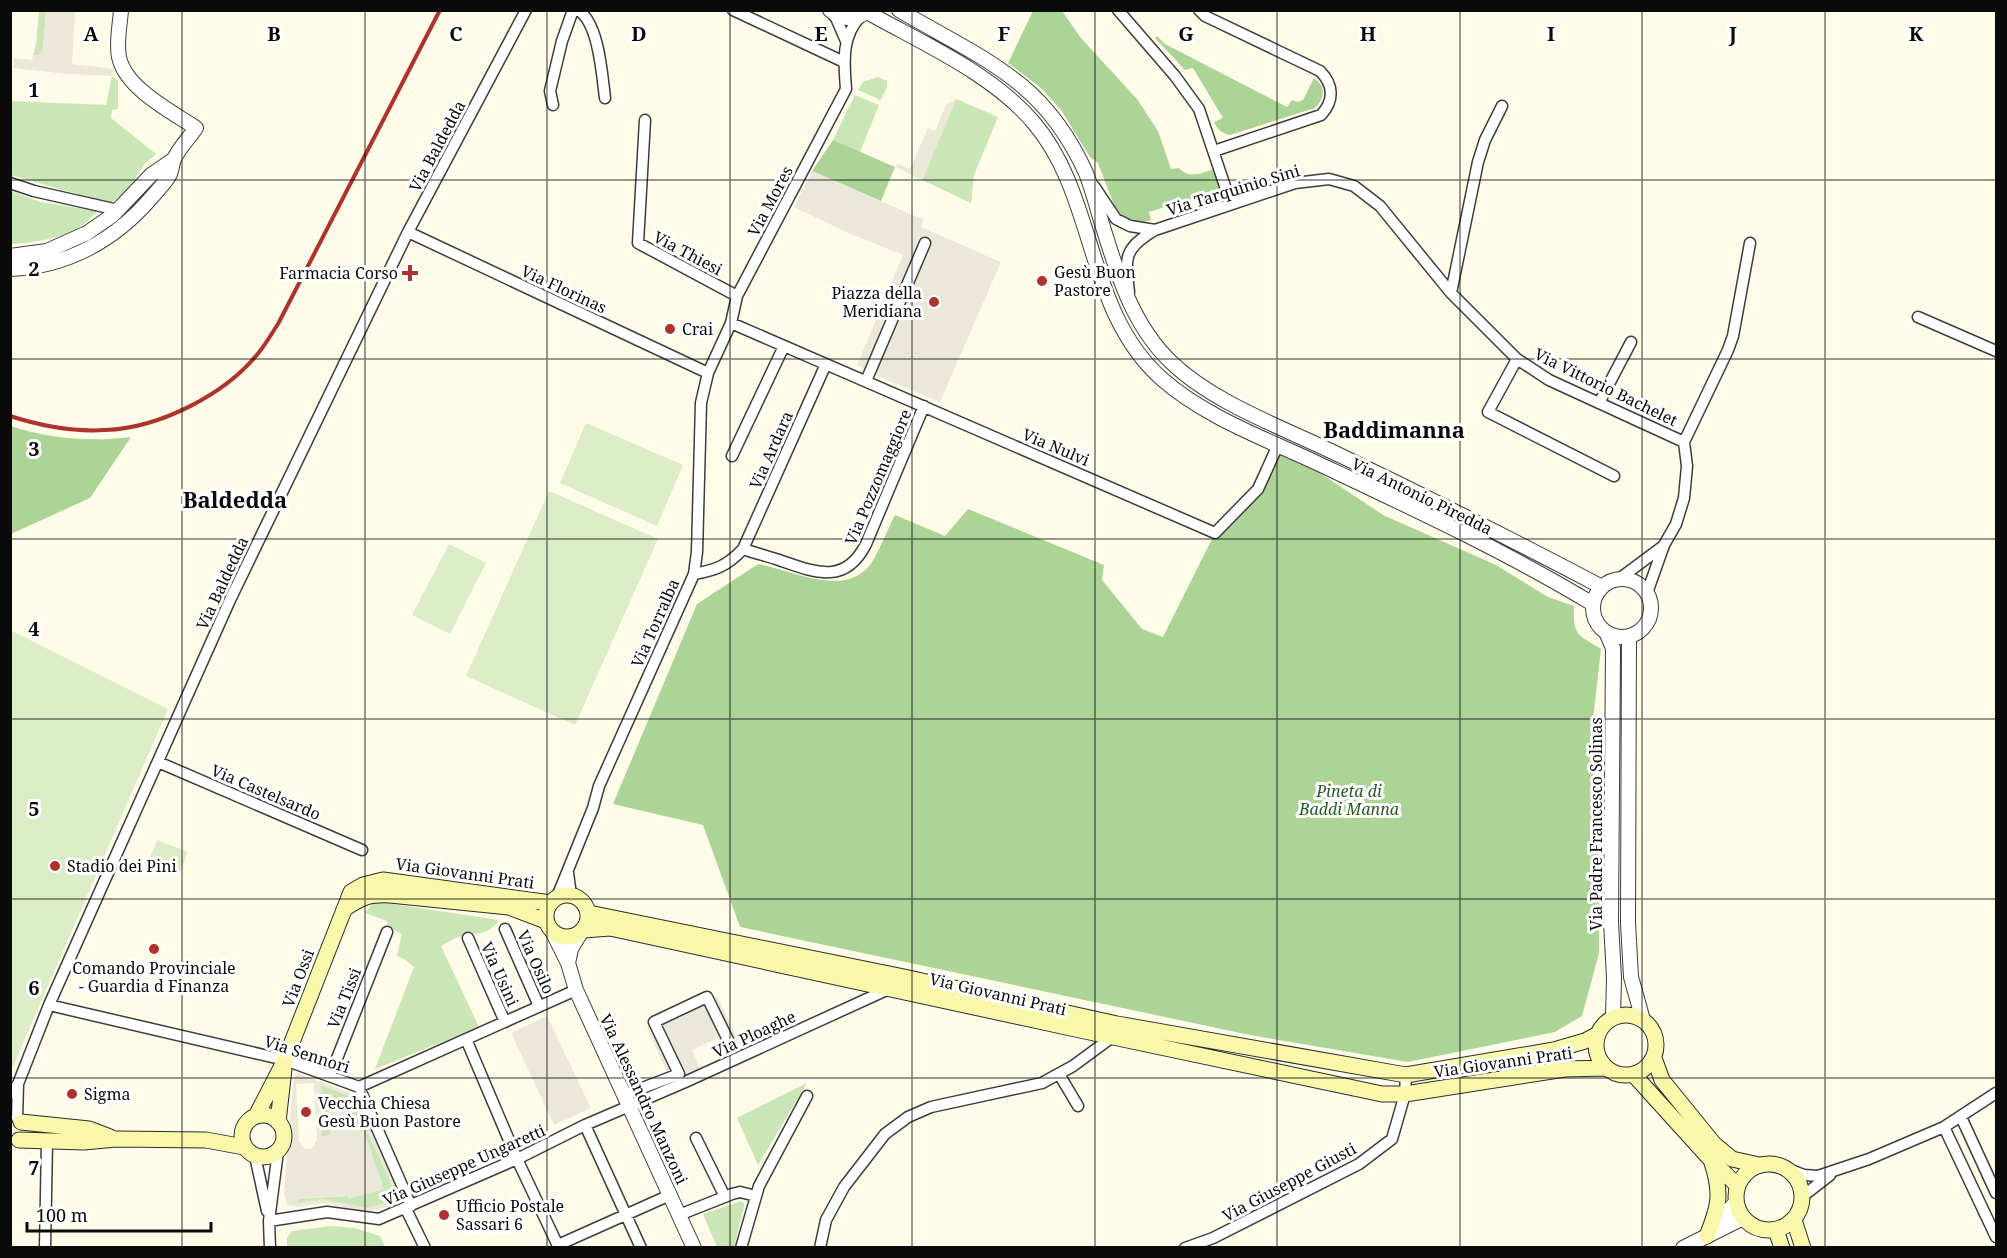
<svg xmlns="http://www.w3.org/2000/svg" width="2007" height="1258" viewBox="0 0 2007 1258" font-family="'Noto Serif',serif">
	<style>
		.green { fill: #cae5b6 }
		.forest { fill: #add497 }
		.pitch { fill: #dcecc7 }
		.plaza { fill: #ebe8da; fill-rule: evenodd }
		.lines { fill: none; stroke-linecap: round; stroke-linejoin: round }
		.minor-casing { stroke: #3d3d3d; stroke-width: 13 }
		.tertiary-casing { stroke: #3d3d3d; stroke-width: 16 }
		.secondary-casing { stroke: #2c2c2c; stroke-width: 17 }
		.minor { stroke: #fff; stroke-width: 10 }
		.tertiary { stroke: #fff; stroke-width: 14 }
		.secondary { stroke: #f9f7a9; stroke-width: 15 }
		.rail { stroke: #af332d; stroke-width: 4 }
		.grid { fill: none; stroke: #0a0a0a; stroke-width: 1.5; stroke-opacity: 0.55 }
		.poi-dot { fill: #af332d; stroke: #fff; stroke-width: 2 }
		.labels { text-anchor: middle; stroke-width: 6; stroke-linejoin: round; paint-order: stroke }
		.street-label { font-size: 16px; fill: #0a0a0a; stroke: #fff }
		.poi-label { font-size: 16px; fill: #0a0a0a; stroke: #fff; text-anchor: start }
		.park-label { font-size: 16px; font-style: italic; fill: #275c20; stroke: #fff }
		.district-label { font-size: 22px; font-weight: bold; fill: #0a0a0a; stroke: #fff }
		.grid-label { font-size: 20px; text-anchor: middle; font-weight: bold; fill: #0a0a0a; stroke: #fff; stroke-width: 6; stroke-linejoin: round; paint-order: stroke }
	</style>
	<rect width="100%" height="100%" fill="#fefbe9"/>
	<!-- green -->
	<path class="green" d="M39,11H46L43,50L39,55H33L36,44Z
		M112,76L118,81V109L112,110L111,118L156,154C151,159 145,162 142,168C130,185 131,193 109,203L11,175V101L106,105Z
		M878,77L887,81V87L881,100L858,90L863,82Z
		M855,95L879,105L860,152L833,140Z
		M956,99L998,117L974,175L971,203L922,180Z
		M11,191L40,202L98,211C93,215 89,220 84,224C66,238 33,243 11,244Z
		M379,902L499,920C490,935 475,933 459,937C453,939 447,943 441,946L479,1027L375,1069L414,967L404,959L397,956L402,934L388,927L387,921L365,913L372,904Z
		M807,1083L758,1165L737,1118Z
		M320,1085L351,1096L398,1198L397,1200L367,1208L323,1200L298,1203V1199L348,1196L362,1125L322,1137Z
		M741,1201L744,1203V1207L734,1247H717L703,1214Z
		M331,1226L355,1228L380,1236L385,1247H287V1238L292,1231Z"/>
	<!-- forest -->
	<path class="forest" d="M1033,11H1062L1081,38L1137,99L1158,131L1171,169L1179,168C1189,179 1201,174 1213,169C1220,187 1225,196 1203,204L1201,196L1149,212L1151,220L1140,223L1127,219L1120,213L1114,205L1098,163L1090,157L1061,110L1041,88L1008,63Z
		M1157,36L1165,44L1287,107L1292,100L1298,102L1303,100L1314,78C1326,86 1325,98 1315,108L1230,135C1221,133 1218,130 1214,122L1223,118L1193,68L1185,70L1155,38Z
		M833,140L895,167L881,201L812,171Z
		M11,426C50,439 90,442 131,437L90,498L11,534Z
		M1278,445L1383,515L1496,565L1548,597L1574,606C1573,636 1577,634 1601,649L1591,737L1599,810V953L1582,1016L1555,1032L1408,1062L1250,1035L740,927L703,825L613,804L697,604L758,564C792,570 847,600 872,562C881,548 887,530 895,515L945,536L968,509L1104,565L1102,580L1142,629L1163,637L1215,533L1246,502Z"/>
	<!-- pitch -->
	<path class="pitch" d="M586,423L683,465L657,526L560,483Z
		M549,491L658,539L575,725L466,676Z
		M449,544L486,563L450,634L412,615Z
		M10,630L168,709L11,1071H10Z
		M157,840L188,852L179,874L148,862Z"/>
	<!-- plaza -->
	<path class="plaza" d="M75,11L72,64L114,69L112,76L67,74L13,68L14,58L32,60L33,55H39L43,50L46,11Z
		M956,99L922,180L895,167L898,164L910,169L928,128L935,131L946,105Z
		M812,171L924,220L921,227L1001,262L940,402L879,377L857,365L903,255L846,232L794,207Z
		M717,996L744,1053L728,1059L718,1038L692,1050L701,1071L672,1084L647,1027Z
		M547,1016L591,1108L554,1125L511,1033Z
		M296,1073L354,1094L400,1193L402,1199L399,1204L367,1212L323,1203L297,1207L287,1205L284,1193L293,1084ZM314,1083L317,1141H315V1145L311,1149H305L299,1141L296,1084ZM321,1085L351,1097L398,1198L397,1200L367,1208L323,1199L298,1203L299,1199L325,1197L348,1196V1199L384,1189L362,1125L355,1126L348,1105L325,1113L331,1134L322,1137Z"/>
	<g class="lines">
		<!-- minor casing -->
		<g class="minor-casing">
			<path id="minor" d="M578,10C599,23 602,75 605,98
				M733,10L844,62
				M1118,10L1175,76L1199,109L1231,204
				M1199,10L1205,16L1320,71C1334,85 1334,101 1321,115L1214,151
				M831,12L836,18L846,41
				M553,105L550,91L562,41L573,10
				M645,120L638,243L737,296
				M10,183L34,191L118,210
				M1094,186L1116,219L1130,226L1155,230
				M408,232L708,373
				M1129,292C1125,258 1123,249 1155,230L1295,183L1329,179L1354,186L1380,206L1451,293L1517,359L1549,380L1684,442L1687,466L1684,498L1676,524L1664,545L1647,593
				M1451,293L1478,162L1485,140L1502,106
				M1918,317L1996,351
				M731,323L1215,533L1258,489L1278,445
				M1517,359L1488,412L1614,476
				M866,381L925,243
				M1599,403L1631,342
				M1684,442L1728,350L1733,336L1750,243
				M732,456L784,346
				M743,549C755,553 767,556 779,560C814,572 845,586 866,544L924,406
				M694,574C716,570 727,566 743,549L826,364
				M1619,579L1662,547
				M158,762L362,850
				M568,873L571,895
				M557,897L593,808L599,786L694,574L697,552L701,403L708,373L731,323L737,296L846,89C844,63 841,36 861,16
				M505,929L539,1006
				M468,938L505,1022
				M49,1005L285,1060L359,1087L576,990
				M466,1039L517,1159L559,1248
				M1059,1074L1078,1106
				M330,1076L387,932
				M359,1087L411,1206
				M10,1094L18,1084L49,1005L230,600L408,232L526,10
				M624,1095L679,1074L654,1022L707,997L731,1046
				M1961,1117L1996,1193
				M17,1118L18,1084
				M585,1125L641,1248
				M1944,1127L1996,1237
				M696,1138L725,1197
				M255,1156L267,1211
				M1788,1169L1804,1175L1818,1176L1869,1159L1944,1127L1996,1093
				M1803,1196L1830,1175
				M406,1209L425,1248
				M679,1215L732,1194L740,1192L756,1196
				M269,1221L327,1212L379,1219L517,1159L585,1125L683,1083L891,988
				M558,1245L670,1195
				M45,1248L47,1141
				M270,1248L269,1221L278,1151
				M741,1248L759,1186L807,1096
				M820,1248L826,1220L844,1187L885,1134L908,1117L931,1107L1042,1083L1073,1066L1111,1038
				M1185,1248L1213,1238L1359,1164L1392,1139L1405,1094L1406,1075"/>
		</g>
		<!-- tertiary casing -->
		<g class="tertiary-casing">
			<path id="tertiary" d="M830,10C843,21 856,21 869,10
				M899,10C939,34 986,56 1021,85C1049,108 1071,140 1086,173C1091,186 1095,200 1099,214C1115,266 1130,323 1171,362C1212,402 1281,427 1333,452C1423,495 1513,540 1602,587
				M867,12C922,43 993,74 1034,123C1097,197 1085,311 1162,379C1205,417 1266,439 1317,463C1410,507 1505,551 1593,604
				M10,256L47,251L87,233L113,215L151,175L174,159
				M10,269C67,267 115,240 151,198C157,191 164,184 169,176C172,171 172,164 174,159C179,148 189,138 196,128C172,112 125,88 119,57C116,43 120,25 121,10
				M1593 608a29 29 0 1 1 58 0a29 29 0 1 1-58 0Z
				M1606,632L1613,648L1611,922L1614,978L1613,1018
				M1629,636L1628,923L1631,977L1643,1020
				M553,933L568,963L576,990L694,1248
				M568,963L571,949L580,934
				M1712,1229L1736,1202
				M1683,1248L1743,1218"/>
		</g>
		<!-- secondary casing -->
		<g class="secondary-casing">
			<path id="secondary" d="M546 916a21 21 0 1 1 42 0a21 21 0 1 1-42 0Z
				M344,909C362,897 369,894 390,895L509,907L546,921
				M589,913L904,977L1117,1024L1406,1075L1554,1050L1585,1041L1598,1034
				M584,930L610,928C868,983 1124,1041 1382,1094H1405L1565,1069L1606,1068
				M1596 1045a30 30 0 1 1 60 0a30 30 0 1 1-60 0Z
				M1654,1058L1662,1080L1714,1144L1732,1159L1759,1165
				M1634,1075L1711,1160L1738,1186
				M242 1136a21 21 0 1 1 42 0a21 21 0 1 1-42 0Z
				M256,1116L285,1060L351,892L363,885L383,880L551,903
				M21,1122L89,1129L110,1137
				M278,1122L284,1069
				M19,1140L84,1142L116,1139L206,1140L244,1147
				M1736 1197a33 33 0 1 1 66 0a33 33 0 1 1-66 0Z
				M1794,1220L1803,1248
				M1776,1230L1782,1248
				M1707,1236C1719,1207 1722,1193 1712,1163"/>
		</g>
		<!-- minor -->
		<use href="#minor" class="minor"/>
		<!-- tertiary -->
		<use href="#tertiary" class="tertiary"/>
		<!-- secondary -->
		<use href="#secondary" class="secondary"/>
		<!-- rail -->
		<path class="rail" d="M10,416C41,426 73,432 105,430C160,428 227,394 260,351C267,342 272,333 278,324L440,10"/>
	</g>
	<!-- grid -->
	<path class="grid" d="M182,10V1248M365,10V1248M547,10V1248M730,10V1248M912,10V1248M1095,10V1248M1277,10V1248M1460,10V1248M1642,10V1248M1825,10V1248M10,180H1996M10,359H1996M10,539H1996M10,719H1996M10,899H1996M10,1078H1996"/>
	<!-- markers -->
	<g class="poi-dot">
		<path d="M407 264h6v6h6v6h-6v6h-6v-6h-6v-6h6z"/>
		<circle cx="1042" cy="281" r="6"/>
		<circle cx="934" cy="302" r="6"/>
		<circle cx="670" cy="329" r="6"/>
		<circle cx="55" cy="866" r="6"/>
		<circle cx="154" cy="949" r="6"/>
		<circle cx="72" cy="1094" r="6"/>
		<circle cx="306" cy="1112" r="6"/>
		<circle cx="444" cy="1215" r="6"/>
	</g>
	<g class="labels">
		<!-- street labels -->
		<g class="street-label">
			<text transform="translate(437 146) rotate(-62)" y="6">Via Baldedda</text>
			<text transform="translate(1233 190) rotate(-17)" y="6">Via Tarquinio Sini</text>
			<text transform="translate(770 201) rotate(-62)" y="6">Via Mores</text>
			<text transform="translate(688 253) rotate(28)" y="6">Via Thiesi</text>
			<text transform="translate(564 289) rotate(25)" y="6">Via Florinas</text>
			<text transform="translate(1606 387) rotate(26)" y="6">Via Vittorio Bachelet</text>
			<text transform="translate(1056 447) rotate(23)" y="6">Via Nulvi</text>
			<text transform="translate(771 450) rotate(-66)" y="6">Via Ardara</text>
			<text transform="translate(878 477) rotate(-67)" y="6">Via Pozzomaggiore</text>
			<text transform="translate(1422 496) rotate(26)" y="6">Via Antonio Piredda</text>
			<text transform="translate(222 583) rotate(-65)" y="6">Via Baldedda</text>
			<text transform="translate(655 623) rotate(-66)" y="6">Via Torralba</text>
			<text transform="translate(266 792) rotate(23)" y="6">Via Castelsardo</text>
			<text transform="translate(1596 824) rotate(-90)" y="6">Via Padre Francesco Solinas</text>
			<text transform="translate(465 873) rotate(8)" y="6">Via Giovanni Prati</text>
			<text transform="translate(536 962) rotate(66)" y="6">Via Osilo</text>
			<text transform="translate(500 974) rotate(66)" y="6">Via Usini</text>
			<text transform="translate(298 978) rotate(-69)" y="6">Via Ossi</text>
			<text transform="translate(998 994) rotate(13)" y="6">Via Giovanni Prati</text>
			<text transform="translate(344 998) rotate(-68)" y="6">Via Tissi</text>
			<text transform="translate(754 1034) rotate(-25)" y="6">Via Ploaghe</text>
			<text transform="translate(307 1054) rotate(18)" y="6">Via Sennori</text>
			<text transform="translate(1503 1062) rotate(-8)" y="6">Via Giovanni Prati</text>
			<text transform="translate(644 1099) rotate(65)" y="6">Via Alessandro Manzoni</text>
			<text transform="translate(464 1165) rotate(-24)" y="6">Via Giuseppe Ungaretti</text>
			<text transform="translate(1289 1182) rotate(-28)" y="6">Via Giuseppe Giusti</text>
		</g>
		<!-- poi labels -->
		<g class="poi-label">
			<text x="1054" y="278">Gesù Buon<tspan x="1054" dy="18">Pastore</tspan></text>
			<text x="398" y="279" text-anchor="end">Farmacia Corso</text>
			<text x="922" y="299" text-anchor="end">Piazza della<tspan x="922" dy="18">Meridiana</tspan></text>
			<text x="682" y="335">Crai</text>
			<text x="67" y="872">Stadio dei Pini</text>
			<text x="154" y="974" text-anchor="middle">Comando Provinciale<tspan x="154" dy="18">- Guardia d Finanza</tspan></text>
			<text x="84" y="1100">Sigma</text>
			<text x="318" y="1109">Vecchia Chiesa<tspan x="318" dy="18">Gesù Buon Pastore</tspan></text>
			<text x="456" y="1212">Ufficio Postale<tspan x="456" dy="18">Sassari 6</tspan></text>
		</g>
		<!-- park labels -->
		<g class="park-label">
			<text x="1349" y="797">Pineta di<tspan x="1349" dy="18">Baddi Manna</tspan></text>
		</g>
		<!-- district labels -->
		<g class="district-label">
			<text x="1394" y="438">Baddimanna</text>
			<text x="235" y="508">Baldedda</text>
		</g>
	</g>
	<g class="grid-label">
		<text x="91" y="41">A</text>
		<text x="274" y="41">B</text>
		<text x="456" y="41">C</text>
		<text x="639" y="41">D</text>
		<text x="821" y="41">E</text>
		<text x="1004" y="41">F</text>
		<text x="1186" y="41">G</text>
		<text x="1368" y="41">H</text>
		<text x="1551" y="41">I</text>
		<text x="1733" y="41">J</text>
		<text x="1916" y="41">K</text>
		<text x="34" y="97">1</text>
		<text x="34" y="276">2</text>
		<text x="34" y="456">3</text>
		<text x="34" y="636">4</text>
		<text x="34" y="816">5</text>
		<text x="34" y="995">6</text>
		<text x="34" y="1175">7</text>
	</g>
	<!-- border -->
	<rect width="2007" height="1258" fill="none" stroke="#0a0a0a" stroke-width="24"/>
	<!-- scale -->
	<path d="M27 1222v9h184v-9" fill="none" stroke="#0a0a0a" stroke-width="3"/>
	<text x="36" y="1222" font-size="18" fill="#0a0a0a" stroke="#ffffff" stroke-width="4.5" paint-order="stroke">100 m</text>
</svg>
